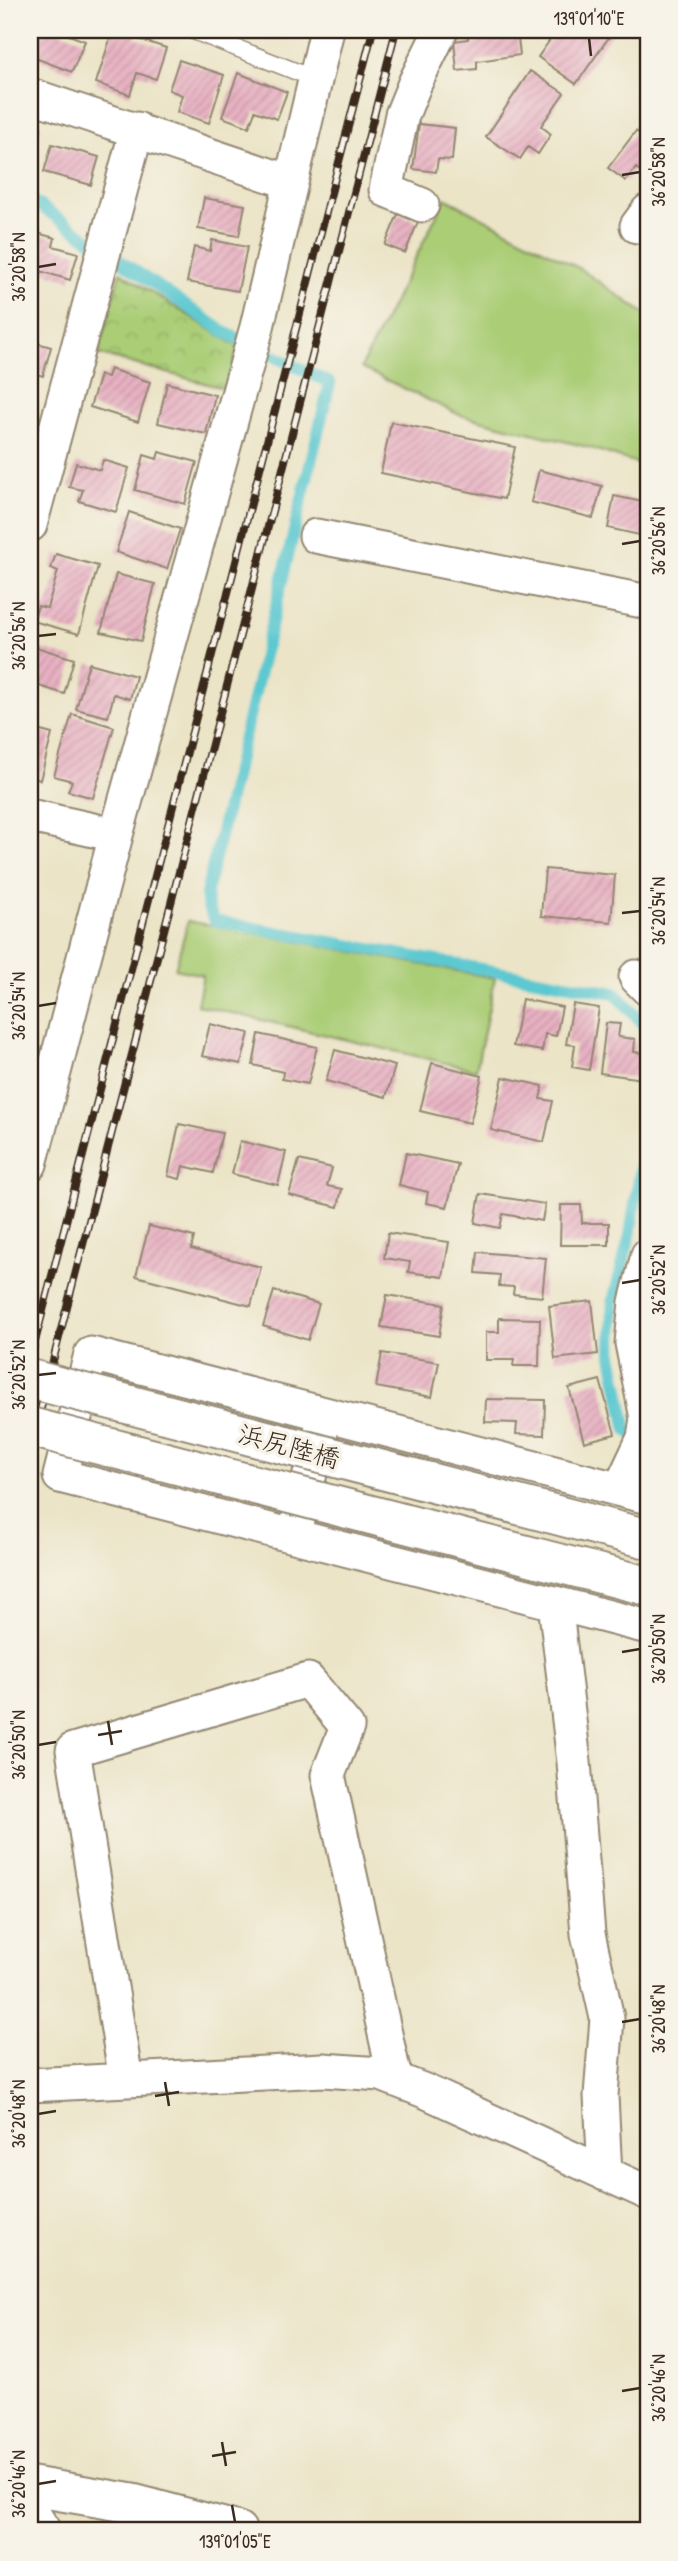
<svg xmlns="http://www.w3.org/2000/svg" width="678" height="2561" viewBox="0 0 678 2561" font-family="'Patrick Hand','Klee One',sans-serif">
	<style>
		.grass { fill: #aacd76; stroke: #727c4a; stroke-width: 2 }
		.park { fill: url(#park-crowns); stroke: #727c4a; stroke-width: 2 }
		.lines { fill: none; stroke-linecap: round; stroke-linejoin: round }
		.stream { stroke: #5bc8d0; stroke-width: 12 }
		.building { fill: url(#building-hatch) }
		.lane-casing { stroke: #938772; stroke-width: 19 }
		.street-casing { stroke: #938772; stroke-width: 37 }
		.secondary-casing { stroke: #938772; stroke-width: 42 }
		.lane { stroke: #fff; stroke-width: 16 }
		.street { stroke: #fff; stroke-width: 33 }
		.secondary { stroke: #fff; stroke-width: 38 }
		.rail-casing { stroke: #3b2a1e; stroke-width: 8 }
		.rail { stroke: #f7f3e8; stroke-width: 5; stroke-dasharray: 16; stroke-linecap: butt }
		.secondary-bridge-casing { stroke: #938772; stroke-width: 42; stroke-linecap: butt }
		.secondary-bridge { stroke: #fff; stroke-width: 38 }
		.ticks { fill: none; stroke: #3b2a1e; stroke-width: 2.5 }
		.labels { text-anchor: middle; stroke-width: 7; stroke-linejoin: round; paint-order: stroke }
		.street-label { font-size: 26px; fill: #3b2a1e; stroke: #f7f3e8 }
		.neatline { fill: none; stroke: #3b2a1e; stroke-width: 2.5 }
		.ticks-label { font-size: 18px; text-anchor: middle; fill: #3b2a1e }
	</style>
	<defs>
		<pattern id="park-crowns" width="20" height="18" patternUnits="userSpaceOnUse" patternTransform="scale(1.75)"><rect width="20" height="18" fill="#aacd76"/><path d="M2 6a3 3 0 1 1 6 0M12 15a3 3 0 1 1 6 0" fill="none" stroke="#93b066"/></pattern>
		<pattern id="building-hatch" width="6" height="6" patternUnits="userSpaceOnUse" patternTransform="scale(1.75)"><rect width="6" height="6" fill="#e7b1c2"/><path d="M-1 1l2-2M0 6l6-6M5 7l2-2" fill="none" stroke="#c798a6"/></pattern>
	</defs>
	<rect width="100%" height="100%" fill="#f7f3e8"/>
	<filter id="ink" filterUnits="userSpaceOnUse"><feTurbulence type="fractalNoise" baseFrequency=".0143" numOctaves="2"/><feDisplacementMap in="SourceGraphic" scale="14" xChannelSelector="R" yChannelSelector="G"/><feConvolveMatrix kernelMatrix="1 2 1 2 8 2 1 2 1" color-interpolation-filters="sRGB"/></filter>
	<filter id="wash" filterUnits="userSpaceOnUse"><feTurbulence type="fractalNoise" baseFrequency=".00686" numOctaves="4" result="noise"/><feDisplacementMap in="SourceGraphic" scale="28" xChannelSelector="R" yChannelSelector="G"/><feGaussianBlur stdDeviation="1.57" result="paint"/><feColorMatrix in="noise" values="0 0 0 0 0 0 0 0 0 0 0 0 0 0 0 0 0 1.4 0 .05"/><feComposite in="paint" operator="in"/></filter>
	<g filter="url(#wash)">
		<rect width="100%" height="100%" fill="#ebe4c7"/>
		<!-- grass -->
		<path class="grass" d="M445,198L579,268L648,316V467L591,448L460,415L361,368Z
			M188,921L495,978L476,1070L197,1005L203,975L175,969Z"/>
		<!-- park -->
		<path class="park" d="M120,272L238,347L226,389L98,354Z"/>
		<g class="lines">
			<!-- stream -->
			<path class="stream" d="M30,199L226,333L330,383L206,894L208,908L215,921L615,993L648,1029
				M640,1440L627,1430L612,1355L613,1301L630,1235L648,1123"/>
		</g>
		<g id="blocks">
			<!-- building -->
			<path class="building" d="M30,30H56L85,41L72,72L30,56Z
				M113,30H127L137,33L135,38L166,48L156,79L137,73L130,95L96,83Z
				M467,30H517L520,55L477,61V69L457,71L454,41L468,39Z
				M557,30H614L576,84L538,57Z
				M179,60L224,75L209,123L177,112L182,95L169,90Z
				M530,71L564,93L541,126L551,134L538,154L528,147L520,159L486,137Z
				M238,73L287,92L277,119L255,111L249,127L222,117Z
				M30,123L41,127L33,155L30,154Z
				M419,124L455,128L452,160L438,159L436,172L413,169Z
				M636,131L648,140V177L636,168L626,181L608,168Z
				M52,144L99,157L91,185L44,172Z
				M204,198L245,205L239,236L198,229Z
				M398,214L418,222L405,253L385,245Z
				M30,231L55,238L53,246L78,253L70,280L30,268Z
				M212,240L247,247L238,291L187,282L194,247L210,251Z
				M30,341L51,347L43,376L30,372Z
				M110,369L150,382L138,422L90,407L100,375L107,377Z
				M167,383L215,395L206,434L158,423Z
				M391,422L515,447L504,499L381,473Z
				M159,452L197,462L185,504L135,490L144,455L157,459Z
				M103,460L129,468L116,512L79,501L83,490L69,487L76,463L100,470Z
				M539,470L602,486L593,518L531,502Z
				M614,496L648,503V537L608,528Z
				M129,512L180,529L167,569L116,552Z
				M56,554L98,566L79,634L33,621L38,606L47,608L58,571L51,568Z
				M116,574L155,584L141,641L101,632Z
				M30,645L74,659L64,694L30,683Z
				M89,663L136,676L130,699L114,694L108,717L76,709Z
				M72,714L114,727L93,798L68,791L72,781L54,776Z
				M30,728L52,734L40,780L30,777Z
				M545,869L615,875L611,922L541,916Z
				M522,999L562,1007L556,1036L545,1034L542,1051L513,1046Z
				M573,1004L599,1008L589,1070L572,1067L575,1045L566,1044Z
				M606,1023L620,1024L618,1037L635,1039L634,1052L646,1053L643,1079L600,1073Z
				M210,1024L249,1033L241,1064L202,1056Z
				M259,1034L317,1047L308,1084L282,1079L283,1072L253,1065Z
				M335,1050L395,1066L386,1097L326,1081Z
				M432,1063L482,1076L470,1123L420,1111Z
				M503,1077L543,1086L540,1099L553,1101L544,1142L491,1130Z
				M179,1124L222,1133L213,1173L183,1166L180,1179L168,1176Z
				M240,1141L286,1152L278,1185L232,1174Z
				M406,1153L458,1164L447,1207L426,1203L428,1192L399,1185Z
				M299,1160L332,1168L327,1186L342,1189L338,1207L289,1195Z
				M480,1194L545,1204L542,1221L503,1214L500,1228L475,1223Z
				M561,1205H581L582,1223H609V1245H560Z
				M149,1226L194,1237L191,1249L261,1267L251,1306L136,1276Z
				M388,1233L449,1242L443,1277L408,1272L410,1262L384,1258Z
				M478,1252L546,1258L542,1297L513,1294L514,1287L499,1286L500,1275L476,1273Z
				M274,1291L319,1304L308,1340L263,1326Z
				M387,1295L444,1304L439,1336L381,1327Z
				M592,1301L598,1354L555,1359L549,1306Z
				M499,1318L540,1319L539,1366H513L514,1360H486V1332H499Z
				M382,1353L439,1362L432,1397L376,1387Z
				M600,1380L615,1434L584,1442L569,1388Z
				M486,1399L545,1400L544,1435L516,1434L517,1423L485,1422Z"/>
		</g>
	</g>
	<g filter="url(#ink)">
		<use href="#blocks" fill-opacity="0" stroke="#938772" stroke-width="2"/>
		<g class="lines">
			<!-- lane casing -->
			<g class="lane-casing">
				<path id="lane" d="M191,30L315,79"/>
			</g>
			<!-- street casing -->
			<g class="street-casing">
				<path id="street" d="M30,95L290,182
					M422,205L386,190L402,115L415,83L441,30
					M637,226L648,211
					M30,525L137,129
					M316,536L648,602
					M30,816L116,835
					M636,977L648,989
					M30,1164L116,835L257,327L327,30
					M620,1489L644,1438L647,1418L632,1343L636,1302L648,1255
					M648,1497L91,1354L60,1476L648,1627
					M297,1524L322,1427
					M555,1603L574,1762L588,1934L607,2018L601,2096L605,2174
					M126,2080L73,1750L308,1680L347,1727L328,1775L395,2079
					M30,2085L323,2070L381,2074L425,2091L648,2193"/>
			</g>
			<!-- secondary casing -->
			<g class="secondary-casing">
				<path id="secondary" d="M549,1513L648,1539
					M538,1558L648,1586
					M30,2486L135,2504L237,2531
					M30,2513L41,2531"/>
			</g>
			<!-- lane -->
			<use href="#lane" class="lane"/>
			<!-- street -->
			<use href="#street" class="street"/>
			<!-- secondary -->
			<use href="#secondary" class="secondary"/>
			<!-- rail casing -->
			<g class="rail-casing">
				<path id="rail" d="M30,1361L373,30
					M30,1450L396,30"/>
			</g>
			<!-- rail -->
			<use href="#rail" class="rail"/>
			<!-- secondary-bridge casing -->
			<g class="secondary-bridge-casing">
				<path id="secondary-bridge" d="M30,1379L549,1513
					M30,1427L538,1558"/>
			</g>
			<!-- secondary-bridge -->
			<use href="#secondary-bridge" class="secondary-bridge"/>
		</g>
	</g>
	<!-- ticks -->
	<path class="ticks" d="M589,38L591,56M622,175L640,172M38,267L56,264M622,544L640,541M38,636L56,634M622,913L640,911M38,1006L56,1003M622,1283L640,1280M38,1375L56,1373M622,1652L640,1649M108,1721L112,1745M98,1735L122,1731M38,1745L56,1742M622,2022L640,2019M165,2082L169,2106M155,2096L179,2092M38,2114L56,2111M622,2391L640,2388M222,2442L226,2466M212,2456L236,2452M38,2484L56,2481M232,2505L235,2522"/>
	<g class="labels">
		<!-- street labels -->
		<g class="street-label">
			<text transform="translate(289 1446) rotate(15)" y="9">浜尻陸橋</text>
		</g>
	</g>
	<!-- margin -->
	<rect width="678" height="2561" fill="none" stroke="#f7f3e8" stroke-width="77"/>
	<rect x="38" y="38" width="602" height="2484" class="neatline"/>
	<g class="ticks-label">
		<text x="589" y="25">139°01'10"E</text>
		<text transform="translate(659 172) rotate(-90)" y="6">36°20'58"N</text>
		<text transform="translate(19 267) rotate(-90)" y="6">36°20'58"N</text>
		<text transform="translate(659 541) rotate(-90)" y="6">36°20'56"N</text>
		<text transform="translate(19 636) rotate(-90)" y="6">36°20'56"N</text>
		<text transform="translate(659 911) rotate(-90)" y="6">36°20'54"N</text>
		<text transform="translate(19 1006) rotate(-90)" y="6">36°20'54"N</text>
		<text transform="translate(659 1280) rotate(-90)" y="6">36°20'52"N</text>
		<text transform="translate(19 1375) rotate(-90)" y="6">36°20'52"N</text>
		<text transform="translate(659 1649) rotate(-90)" y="6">36°20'50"N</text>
		<text transform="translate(19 1745) rotate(-90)" y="6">36°20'50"N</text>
		<text transform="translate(659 2019) rotate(-90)" y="6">36°20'48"N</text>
		<text transform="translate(19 2114) rotate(-90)" y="6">36°20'48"N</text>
		<text transform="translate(659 2388) rotate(-90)" y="6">36°20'46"N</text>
		<text transform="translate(19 2484) rotate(-90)" y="6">36°20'46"N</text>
		<text x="235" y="2548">139°01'05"E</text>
	</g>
</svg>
